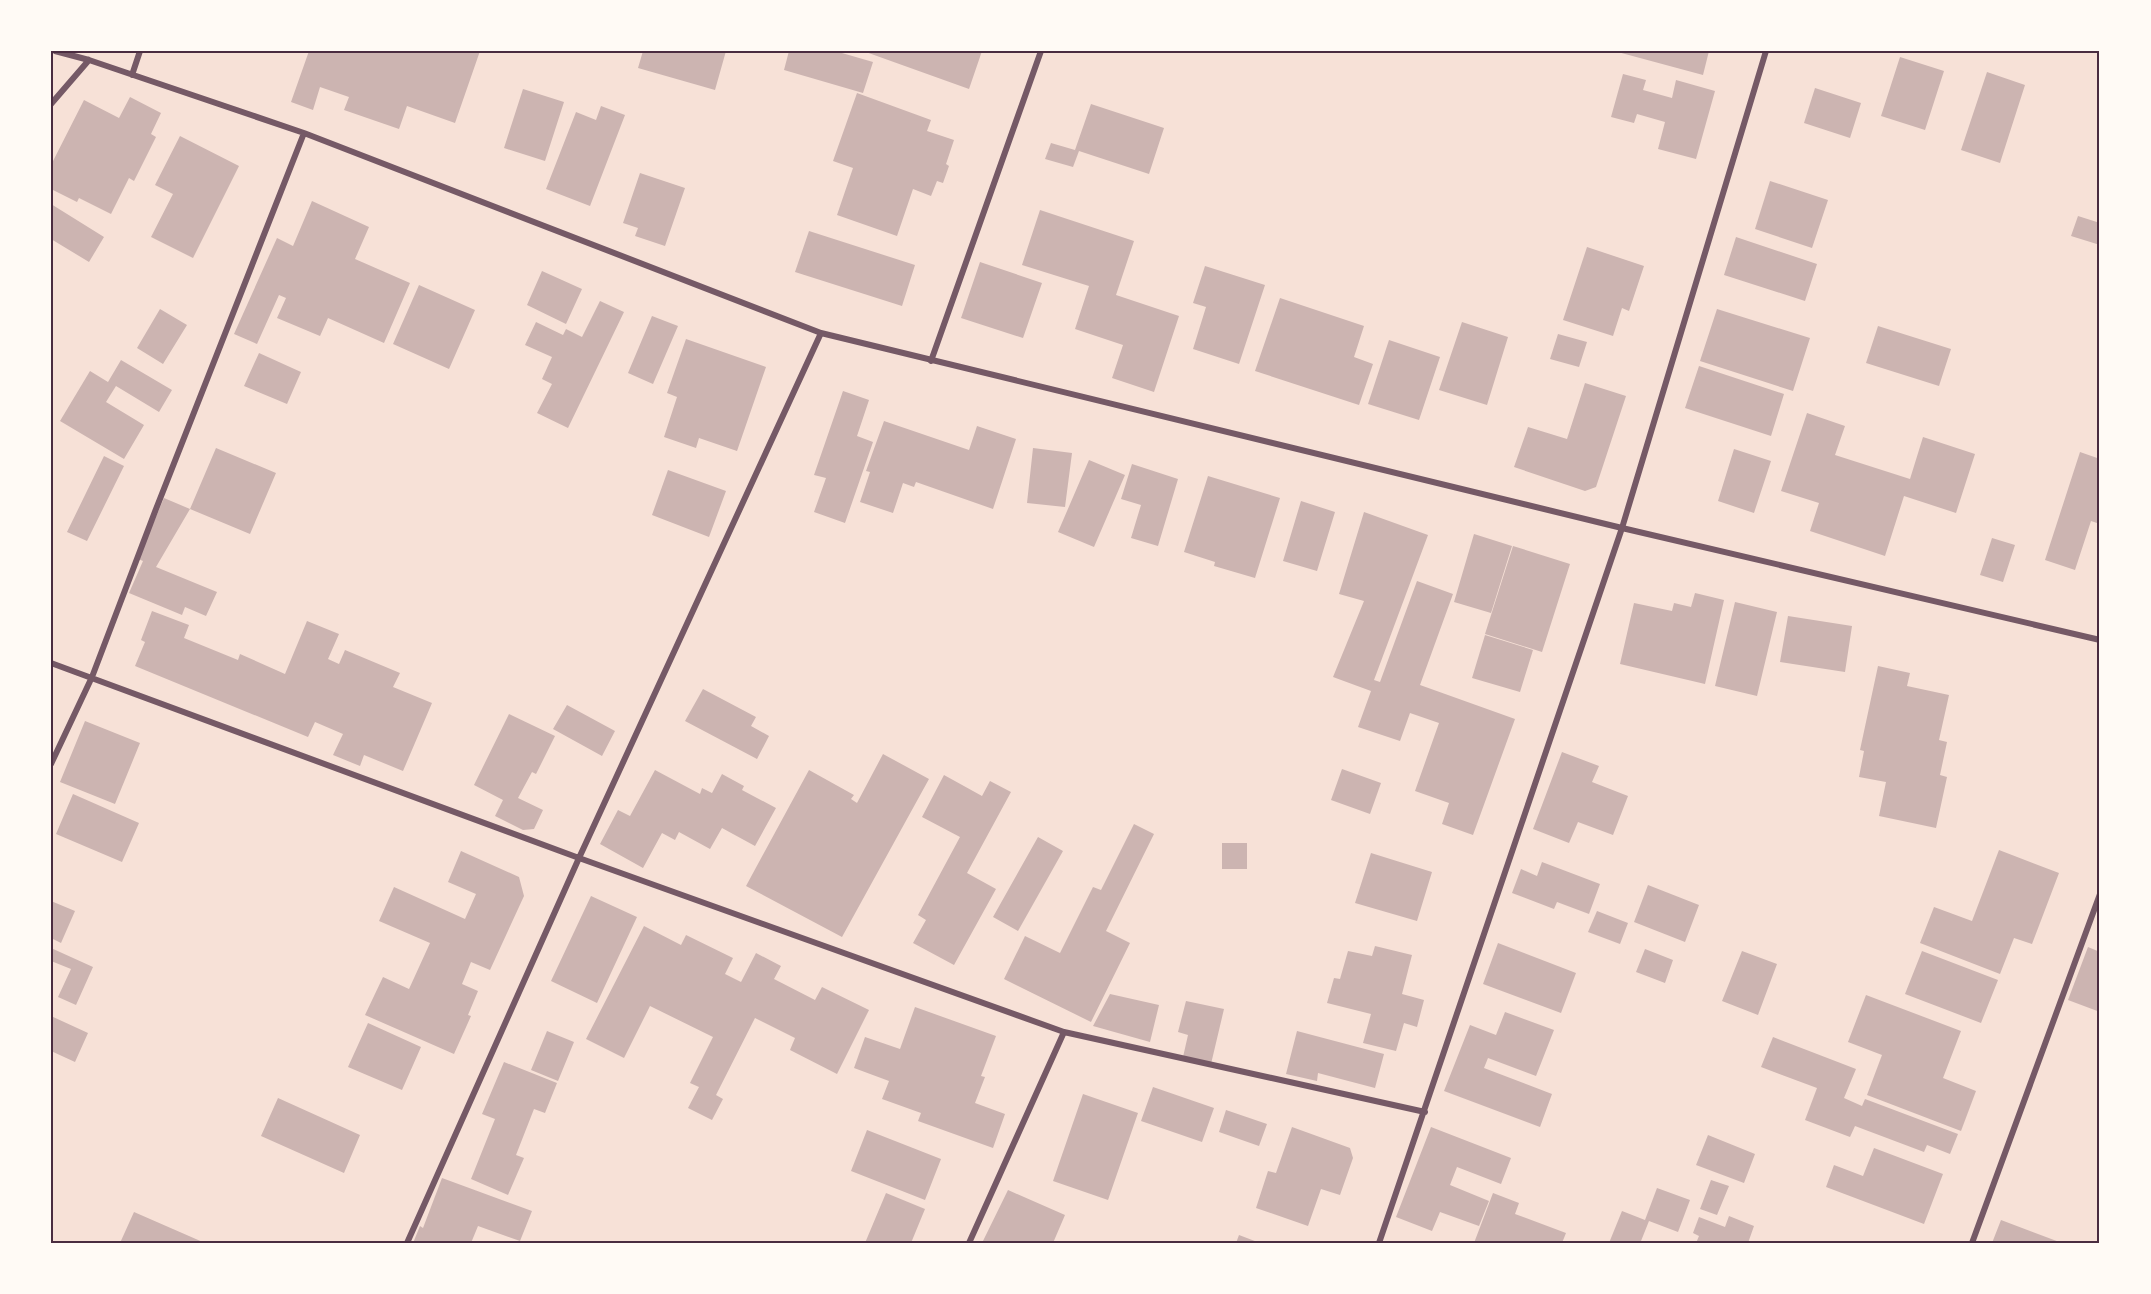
<svg xmlns="http://www.w3.org/2000/svg" width="2151" height="1294" viewBox="0 0 2151 1294" font-family="Spectral,serif">
	<style>
		.building { fill: #ccb4b1 }
		.lines { fill: none; stroke-linecap: round; stroke-linejoin: round }
		.minor { stroke: #755966; stroke-width: 6 }
		.neatline { fill: none; stroke: #4a2c40; stroke-width: 2 }
	</style>
	<rect width="100%" height="100%" fill="#f7e1d7"/>
	<!-- building -->
	<path class="building" d="M309,51H480L455,123L407,106L399,129L344,110L349,97L320,87L313,110L291,102Z
		M643,51H726L715,90L638,68Z
		M789,51H835L873,62L863,93L784,70Z
		M863,51H982L969,89Z
		M1614,51H1709L1703,75Z
		M1900,57L1944,71L1925,130L1881,116Z
		M1987,72L2025,85L2000,163L1961,150Z
		M1623,74L1646,80L1643,90L1672,98L1676,80L1715,91L1696,159L1658,149L1665,122L1637,114L1634,123L1611,117Z
		M1815,88L1861,103L1850,138L1804,123Z
		M523,89L564,102L545,161L504,148Z
		M857,93L931,120L927,131L954,140L946,164L949,166L943,183L937,181L931,196L913,189L897,236L837,215L853,168L833,161Z
		M130,97L161,113L151,134L156,137L134,181L129,178L111,214L79,198L77,202L51,189V165L84,100L119,118Z
		M1091,104L1164,128L1149,174L1079,151L1073,167L1045,159L1051,143L1075,150Z
		M601,106L625,115L590,206L546,189L576,112L596,120Z
		M180,136L239,166L193,258L151,237L173,194L155,185Z
		M640,173L685,188L665,246L635,236L638,228L623,223Z
		M1770,181L1828,200L1812,248L1755,229Z
		M312,201L369,227L355,259L410,283L384,343L328,318L320,336L277,318L286,298L279,295L257,344L234,334L277,238L293,246Z
		M51,204L104,237L89,262L51,239Z
		M1040,210L1134,241L1116,295L1179,316L1154,392L1112,378L1123,345L1075,329L1089,286L1022,265Z
		M2078,216L2100,223V245L2071,236Z
		M809,231L915,265L902,306L795,272Z
		M1736,237L1817,264L1805,301L1724,275Z
		M1587,247L1644,266L1629,311L1622,308L1613,336L1563,320Z
		M980,262L1042,283L1023,338L961,318Z
		M1205,266L1265,285L1239,364L1193,349L1206,307L1193,303Z
		M542,271L582,289L566,324L527,305Z
		M419,285L475,310L449,369L393,344Z
		M1280,298L1364,326L1354,357L1373,364L1359,405L1255,371Z
		M600,301L624,312L568,428L537,413L552,384L542,379L552,357L525,345L536,322L563,335L566,329L582,337Z
		M160,309L187,325L163,364L137,348Z
		M1717,309L1810,338L1793,391L1700,361Z
		M652,316L678,326L653,384L628,373Z
		M1462,322L1508,337L1487,405L1439,390Z
		M1878,326L1951,349L1939,386L1866,363Z
		M1558,334L1587,342L1579,367L1550,359Z
		M686,339L766,367L737,451L699,438L696,448L664,437L677,397L667,393Z
		M1389,340L1440,357L1419,420L1368,404Z
		M259,353L301,372L287,404L244,386Z
		M121,360L172,390L159,412L116,386L106,402L144,425L124,459L60,421L90,371L108,382Z
		M1699,366L1784,394L1771,436L1685,408Z
		M1585,383L1626,396L1596,487L1585,491L1514,467L1528,427L1567,439Z
		M843,391L869,400L857,436L873,442L845,523L814,512L826,478L814,475Z
		M1807,413L1845,426L1835,455L1910,479L1923,437L1975,454L1956,513L1904,496L1885,556L1810,531L1819,503L1781,491Z
		M884,421L969,450L977,426L1016,439L993,509L916,482L914,487L903,483L893,513L860,502L870,472L866,471Z
		M216,448L276,473L250,534L190,509Z
		M1033,448L1072,453L1065,507L1027,503Z
		M1734,449L1771,461L1754,513L1718,501Z
		M2080,452L2100,459V524L2091,521L2075,570L2045,560Z
		M104,456L124,466L87,541L67,532Z
		M1089,460L1125,475L1094,547L1058,532Z
		M1132,464L1178,479L1158,546L1131,538L1141,505L1121,499Z
		M668,470L726,491L709,537L652,515Z
		M1208,476L1280,498L1255,578L1214,566L1215,562L1184,552Z
		M164,498L190,509L156,567L217,592L206,616L185,607L182,615L129,593L143,561L138,559Z
		M1301,501L1335,512L1317,571L1283,561Z
		M1364,512L1428,535L1374,680L1380,682L1417,581L1453,594L1420,685L1515,719L1473,835L1442,824L1449,803L1415,791L1439,723L1410,713L1400,741L1358,727L1371,691L1333,677L1364,601L1339,594Z
		M1474,534L1512,546L1491,613L1454,602Z
		M1992,538L2015,545L2003,582L1980,575Z
		M1513,546L1570,564L1542,652L1485,634Z
		M1695,593L1724,600L1705,684L1620,664L1634,603L1672,611L1674,603L1691,607Z
		M1735,602L1777,612L1757,696L1715,686Z
		M152,611L189,625L184,638L238,660L240,654L285,674L307,621L339,634L328,659L339,664L345,650L400,673L393,687L432,703L403,771L364,755L360,766L333,755L343,734L315,722L308,737L135,666L145,642L141,640Z
		M1788,616L1852,626L1845,672L1780,662Z
		M1485,635L1533,650L1520,692L1472,678Z
		M1878,666L1910,673L1907,686L1949,695L1939,740L1947,742L1940,775L1947,777L1936,828L1879,816L1886,782L1859,777L1864,751L1860,750Z
		M703,689L756,717L751,726L769,736L757,759L685,721Z
		M567,705L615,731L602,756L553,729Z
		M509,714L555,736L536,774L532,772L518,798L543,810L534,829L523,830L495,816L503,800L474,785Z
		M85,721L140,743L115,804L60,782Z
		M1562,752L1599,766L1592,782L1628,796L1613,835L1578,822L1569,843L1533,829Z
		M883,754L929,779L842,937L746,886L809,770L854,795L851,799L857,803Z
		M1342,769L1381,783L1370,814L1331,800Z
		M655,770L700,794L702,788L712,793L722,774L744,786L742,790L776,808L755,846L722,828L710,849L679,832L675,840L662,833L643,868L600,844L618,810L630,816Z
		M944,775L982,796L990,781L1011,792L967,873L996,889L954,965L913,943L926,920L918,915L960,837L922,817Z
		M73,794L139,823L122,862L56,834Z
		M1134,824L1154,834L1106,931L1130,943L1091,1022L1004,979L1025,936L1060,953L1093,887L1101,890Z
		M1038,837L1063,851L1018,931L993,917Z
		M1222,843H1247V869H1222Z
		M1999,850L2059,873L2032,944L2014,938L2000,974L1920,943L1934,907L1972,921Z
		M461,851L519,877L524,896L490,970L471,962L462,984L478,991L468,1015L471,1016L454,1054L365,1015L383,977L409,989L430,943L379,921L394,887L465,919L476,894L448,882Z
		M1371,853L1432,872L1417,921L1355,903Z
		M1542,862L1600,884L1589,914L1557,902L1554,909L1512,893L1521,869L1537,876Z
		M1648,885L1699,905L1685,942L1634,922Z
		M591,896L637,917L597,1003L551,981Z
		M51,901L75,911L61,943L51,938Z
		M1597,911L1628,923L1620,944L1588,932Z
		M644,926L681,945L686,935L733,958L725,974L741,982L756,953L781,966L774,979L815,1000L822,987L869,1010L837,1074L790,1050L795,1038L755,1018L716,1095L723,1099L712,1120L688,1108L699,1087L690,1083L713,1037L650,1006L624,1058L586,1039Z
		M1498,943L1576,973L1561,1013L1483,984Z
		M1375,946L1412,955L1402,994L1424,1000L1417,1027L1404,1023L1396,1051L1363,1043L1371,1014L1327,1003L1334,978L1340,979L1348,951L1372,956Z
		M2088,947L2100,952V1012L2068,1000Z
		M51,948L93,967L76,1005L58,997L71,969L51,961Z
		M1645,949L1673,960L1665,983L1636,972Z
		M1742,951L1777,964L1758,1015L1722,1001Z
		M1922,951L1998,980L1981,1023L1905,994Z
		M1110,994L1159,1005L1150,1042L1093,1026Z
		M1866,995L1961,1031L1943,1078L1976,1091L1961,1131L1867,1095L1882,1055L1848,1042Z
		M1186,1001L1224,1009L1211,1064L1183,1057L1188,1035L1178,1032Z
		M915,1007L996,1036L981,1076L985,1077L975,1103L1005,1114L993,1148L918,1121L921,1113L882,1099L889,1081L854,1068L865,1037L900,1049Z
		M1505,1012L1554,1030L1536,1076L1488,1058L1484,1068L1552,1094L1540,1127L1444,1091L1470,1025L1496,1035Z
		M51,1016L88,1033L75,1062L51,1051Z
		M368,1023L421,1047L402,1090L348,1067Z
		M547,1031L574,1042L558,1081L531,1070Z
		M1297,1031L1384,1054L1375,1088L1318,1073L1317,1081L1286,1074Z
		M1773,1037L1856,1069L1844,1098L1862,1106L1865,1099L1958,1134L1950,1154L1927,1145L1924,1152L1855,1126L1850,1137L1805,1120L1817,1088L1761,1067Z
		M504,1062L557,1083L545,1113L534,1109L516,1155L524,1158L508,1195L471,1179L495,1119L482,1114Z
		M1153,1087L1214,1108L1202,1142L1141,1121Z
		M1083,1094L1138,1113L1108,1200L1053,1181Z
		M278,1098L360,1135L344,1173L261,1136Z
		M1226,1110L1267,1124L1259,1146L1219,1132Z
		M1292,1127L1350,1148L1353,1158L1340,1195L1321,1189L1308,1226L1256,1208L1268,1171L1276,1173Z
		M1431,1127L1511,1158L1501,1184L1457,1167L1450,1185L1489,1201L1479,1226L1440,1212L1432,1231L1396,1217Z
		M867,1130L941,1159L925,1200L851,1171Z
		M1708,1135L1755,1154L1744,1183L1696,1165Z
		M1874,1148L1943,1174L1924,1224L1826,1187L1834,1165L1863,1176Z
		M442,1178L532,1211L520,1241L478,1226L471,1243H413L420,1226L423,1228Z
		M1711,1180L1729,1186L1717,1215L1700,1209Z
		M1657,1188L1690,1200L1678,1232L1649,1221L1641,1241L1646,1243H1609L1622,1211L1645,1220Z
		M1008,1190L1065,1215L1053,1243H982Z
		M886,1193L925,1209L911,1243H865Z
		M1493,1193L1519,1203L1515,1214L1566,1233L1562,1243H1474Z
		M134,1212L205,1243H120Z
		M1729,1216L1754,1226L1748,1243H1696L1699,1236L1693,1233L1699,1217L1725,1227Z
		M2001,1220L2062,1243H1992Z
		M1239,1235L1260,1243H1236Z"/>
	<g class="lines">
		<!-- minor -->
		<path class="minor" d="M55,51L89,60L304,133L821,333L1622,528L2100,640
			M132,75L140,51
			M51,104L89,60
			M931,361L1041,51
			M51,663L579,858L1064,1032L1425,1112
			M51,764L92,677L156,509L304,133
			M407,1243L579,858L821,333
			M969,1243L1064,1032
			M1379,1243L1622,528L1766,51
			M1972,1243L2100,894"/>
	</g>
	<!-- border -->
	<rect width="2151" height="1294" fill="none" stroke="#fffaf5" stroke-width="105"/>
	<rect x="52" y="52" width="2046" height="1190" class="neatline"/>
</svg>
